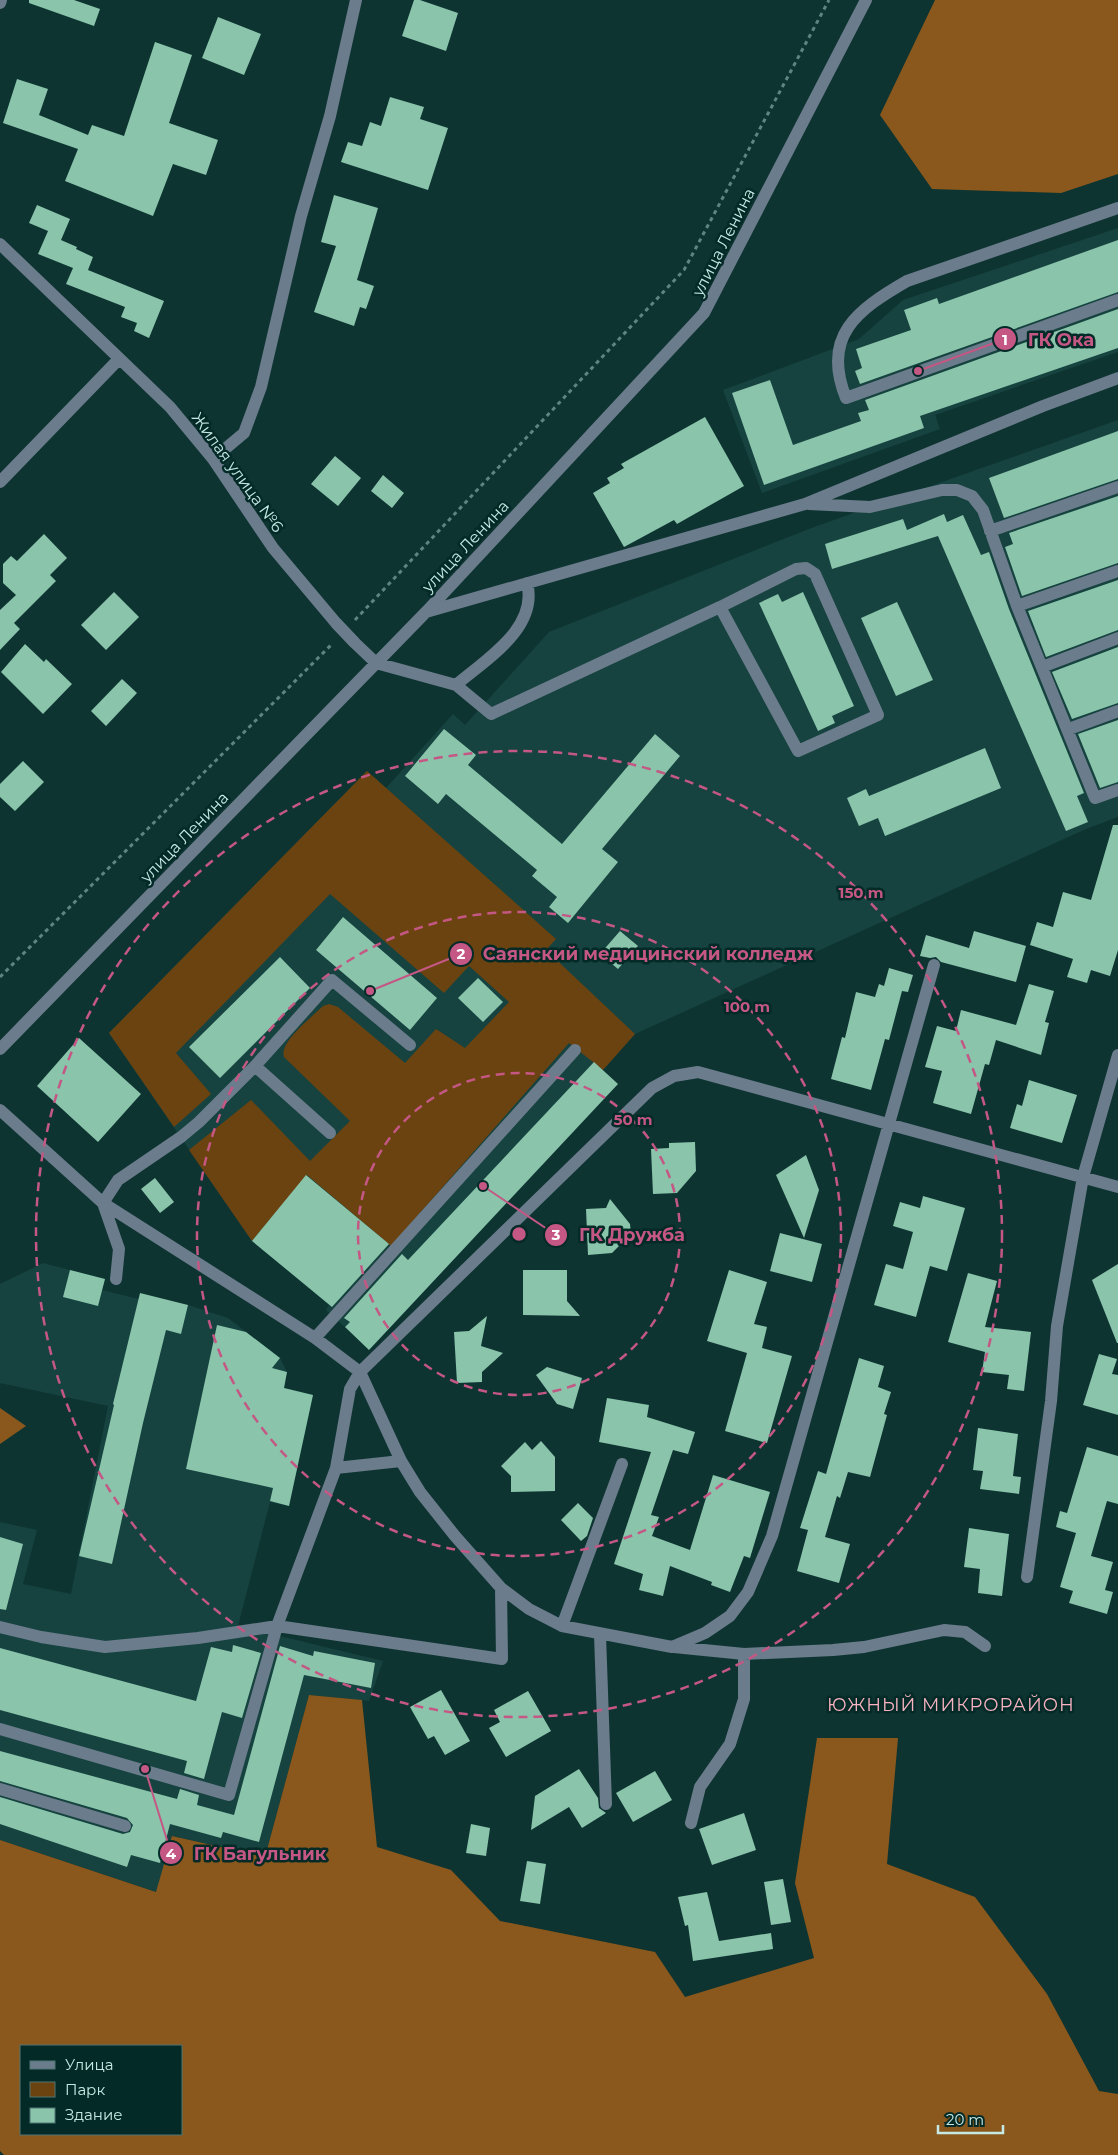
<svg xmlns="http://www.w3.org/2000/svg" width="1118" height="2155" viewBox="0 0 1118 2155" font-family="Montserrat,sans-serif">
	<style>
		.built { fill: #16433f }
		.green { fill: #6b4311 }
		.forest { fill: #8a581c; fill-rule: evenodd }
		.building { fill: #89c4ab }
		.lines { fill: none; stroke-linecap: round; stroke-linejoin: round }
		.path { stroke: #608581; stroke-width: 3; stroke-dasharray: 4 4; stroke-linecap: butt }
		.minor { stroke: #6b7c8c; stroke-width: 12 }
		.ring { fill: none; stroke: #c45784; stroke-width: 2.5; stroke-dasharray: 9 6 }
		.labels { text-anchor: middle; stroke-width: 5; stroke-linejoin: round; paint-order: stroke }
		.street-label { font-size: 16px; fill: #c7e9e5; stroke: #032a27 }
		.neighbourhood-label { font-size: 18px; letter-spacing: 1px; fill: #f7b3c0; stroke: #032a27 }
		.centre { fill: #c45784; stroke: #032a27; stroke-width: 2.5 }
		.ring-label { font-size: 15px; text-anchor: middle; font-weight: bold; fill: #c45784; stroke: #032a27; stroke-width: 5; stroke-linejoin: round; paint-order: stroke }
		.leader { fill: none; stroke: #c45784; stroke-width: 2 }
		.callout-dot { fill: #c45784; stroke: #032a27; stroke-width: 2 }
		.mark-label { font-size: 15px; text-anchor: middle; font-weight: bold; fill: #fff }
		.callout-label { font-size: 18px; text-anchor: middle; font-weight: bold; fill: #c45784; stroke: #032a27; stroke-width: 5; stroke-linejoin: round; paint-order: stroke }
	</style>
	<rect width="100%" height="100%" fill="#0e3431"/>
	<!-- built -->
	<path class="built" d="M1118,228V352L935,415L940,429L762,493L723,390L859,339L903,300Z
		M1118,420V817L1086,829L635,1034L603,1070L618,1084L345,1327L326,1310L329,1305L252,1241L109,1033L367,771L386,788L453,714L465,725L549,632L814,527Z
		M43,1263L105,1279L102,1290L139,1299L188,1305L228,1318L280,1358L287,1372L284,1388L313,1395L289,1506L270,1502L238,1626L383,1661L369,1701L309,1695L265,1857L173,1836L157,1892L0,1840V1522L37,1530L23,1584L71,1594L108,1406L0,1383V1284Z"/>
	<!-- green -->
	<path class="green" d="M367,771L556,939L546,950L635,1034L603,1070L569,1043L391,1246L307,1175L252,1241L189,1150L251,1100L310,1161L350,1121L284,1057C279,1042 312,1017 323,1006L329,1004L338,1007L405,1063L436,1029L465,1048L509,1002L469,966L444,993L330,894L176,1053L211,1094L174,1127L109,1033Z"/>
	<!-- forest -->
	<path class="forest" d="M935,0H1118V174L1061,193L932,189L880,115Z
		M0,1408L26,1426L0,1444Z
		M309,1695L362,1700L377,1847L451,1870L500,1921L655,1952L685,1997L814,1958L795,1883L817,1738H898L887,1864L975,1897L1047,1994L1099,2091L1118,2094V2155H4L0,2151V1840L156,1892L172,1836L265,1857ZM21,2046H181V2134H21Z"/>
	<!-- building -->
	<path class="building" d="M29,0H74L100,9L94,26L29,3Z
		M414,0H420L458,13L446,51L402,36Z
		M218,17L261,34L244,75L202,58Z
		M155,42L192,55L169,123L218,140L206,175L173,164L153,216L65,181L78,149L3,123L17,79L48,89L39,115L88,135L92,125L124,136Z
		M390,97L424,107L420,119L448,128L428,190L341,162L348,142L362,146L370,122L381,126Z
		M334,195L378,208L357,280L374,286L366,309L360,307L354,326L314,312L336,246L321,242Z
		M37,205L70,219L61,240L77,247L76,249L93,257L88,270L164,301L149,338L134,331L137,323L121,317L125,307L66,284L73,268L38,254L48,231L29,223Z
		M1118,240V292L860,384L855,371L862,368L856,349L911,330L904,310L937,298L939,304Z
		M1118,309V348L920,416L924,428L764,485L732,393L770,380L793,445L861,421L858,413L869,410L865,400Z
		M705,417L744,486L677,524L674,520L624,547L593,493L610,483L607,478L624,468L621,464Z
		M1118,431V479L1004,518L989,478Z
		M335,456L361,478L338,506L311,484Z
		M383,475L404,493L392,508L371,491Z
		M1118,496V563L1022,596L1005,547L1013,544L1009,533Z
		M944,514L947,522L963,515L981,555L989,552L1009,609L1084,793L1077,796L1088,822L1066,831L938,536L832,569L825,544L903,519L907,530Z
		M44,534L67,558L50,575L56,581L14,623L20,629L0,650V610L16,595L3,583V564L11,556L17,561Z
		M1118,580V630L1046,657L1028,611Z
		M114,592L139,617L106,650L81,625Z
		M803,592L854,706L832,716L835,723L818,731L759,603L778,594L782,602Z
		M897,602L933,680L896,696L861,618Z
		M25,644L44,662L46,659L72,684L43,714L1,672Z
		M1118,647V703L1072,719L1052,672Z
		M122,679L137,693L106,726L91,711Z
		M1118,720V782L1100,788L1078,734Z
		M444,729L476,755L468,765L562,844L655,734L680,756L602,849L618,862L568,923L549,907L557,897L532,876L537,870L446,794L438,804L405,776Z
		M985,748L1001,788L885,836L878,818L859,826L847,798L866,789L869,796Z
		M23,761L44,782L15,811L0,797V784Z
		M1113,825H1118V950L1110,976L1091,970L1087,983L1067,977L1073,959L1030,945L1037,922L1053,927L1063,892L1091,900Z
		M343,917L437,998L410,1030L316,950Z
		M620,931L638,946L618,969L600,954Z
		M974,931L1026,946L1016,982L941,962L936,957L930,958L920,956L926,935L969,948Z
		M280,957L310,988L220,1078L189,1047Z
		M889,968L913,975L908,992L902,991L889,1040L885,1039L871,1090L831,1079L842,1037L845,1038L856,992L875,997L879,984L884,986Z
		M478,978L503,1002L483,1022L458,998Z
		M1029,984L1054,991L1045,1022L1049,1023L1041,1055L996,1040L989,1065L985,1064L971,1114L933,1103L942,1071L925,1067L937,1026L956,1031L961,1010L1016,1025Z
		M79,1038L141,1094L98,1142L37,1086Z
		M594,1062L618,1084L369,1350L345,1327L350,1322L344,1318L402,1254L408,1260Z
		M1029,1080L1077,1095L1062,1143L1010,1128L1017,1104L1022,1106Z
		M695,1142L696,1171L677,1193L653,1194L651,1149L669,1148V1143Z
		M806,1155L819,1190L804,1238L776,1175Z
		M306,1175L389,1244L332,1307L252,1241Z
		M155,1178L174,1202L160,1213L141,1189Z
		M923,1196L965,1208L947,1271L930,1266L916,1317L874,1305L886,1264L903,1269L913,1232L893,1226L900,1202L920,1208Z
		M610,1199L630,1224L631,1234L612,1253L588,1255L586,1209L606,1208Z
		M780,1233L822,1244L812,1282L770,1271Z
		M1118,1264V1343H1117L1092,1280Z
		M70,1270L105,1279L98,1306L63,1297Z
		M523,1270H567V1301L580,1316L523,1315Z
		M729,1270L767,1282L754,1324L767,1327L762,1348L792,1356L767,1443L725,1431L747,1353L707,1341Z
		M968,1273L997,1281L985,1327L1031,1332L1024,1391L1007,1389L1009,1375L982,1372L985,1352L948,1342Z
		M140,1293L188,1305L181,1334L166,1330L143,1423L112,1564L79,1556L114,1405L113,1404Z
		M487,1316L481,1346L503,1353L482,1372V1382L457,1383L454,1332L469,1331Z
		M217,1325L246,1332L280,1358L272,1368L287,1372L284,1388L313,1395L289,1506L270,1501L273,1488L186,1469Z
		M1099,1354L1117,1359L1112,1374L1118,1375V1415L1083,1405Z
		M859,1358L884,1366L878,1387L891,1392L884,1414L887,1415L870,1477L848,1472L840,1498L837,1496L825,1537L850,1544L839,1583L797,1571L808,1530L800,1528L818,1471L826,1474Z
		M547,1367L582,1378L573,1409L557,1404L536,1375Z
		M607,1398L649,1405L647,1417L695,1432L688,1454L673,1450L651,1515L659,1517L652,1536L690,1550L713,1475L770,1492L750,1558L744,1556L730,1592L711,1585L712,1582L670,1566L663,1596L639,1590L643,1574L614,1564L651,1452L599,1442Z
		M978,1428L1018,1434L1013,1476L1021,1477L1019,1494L980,1489L983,1471L973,1470Z
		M541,1441L555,1457V1491L511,1492V1476L501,1466L525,1442L532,1450Z
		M1087,1447L1118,1456V1504L1107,1501L1091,1556L1113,1562L1105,1590L1113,1592L1107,1614L1069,1603L1073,1591L1060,1587L1076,1533L1056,1527L1060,1511L1067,1513Z
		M578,1503L593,1518L587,1536L581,1541L561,1520Z
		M969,1528L1009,1534L1002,1596L978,1593L980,1569L964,1567Z
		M0,1537L23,1544L6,1610L0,1609Z
		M233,1645L261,1653L242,1718L222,1712L204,1779L184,1773L187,1761L0,1710V1648L196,1701L211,1647L232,1652Z
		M280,1646L313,1656L314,1651L375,1663L371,1688L304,1675L259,1842L223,1832L221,1838L170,1824L160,1863L131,1855L127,1867L0,1824V1797L123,1834L130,1832L133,1825L127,1818L0,1781V1751L177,1799L180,1789L199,1795L197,1805L234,1815Z
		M441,1690L470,1741L445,1755L434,1736L428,1739L410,1707Z
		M528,1691L551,1731L506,1757L489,1728L500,1722L494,1710Z
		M579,1769L598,1798L599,1808L606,1813L582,1828L569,1807L531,1830L535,1796Z
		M655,1771L672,1800L633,1822L616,1793Z
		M744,1813L756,1850L712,1865L699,1829Z
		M471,1824L490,1828L486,1856L466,1853Z
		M527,1861L546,1864L540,1904L520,1901Z
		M783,1879L791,1922L771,1925L764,1882Z
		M707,1892L719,1941L771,1933L773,1949L693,1961L688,1925L685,1926L678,1897Z"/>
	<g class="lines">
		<!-- path -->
		<path class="path" d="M355,620L684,270L829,0
			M0,977L333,643"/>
		<!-- minor -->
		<path class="minor" d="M0,3L1,0
			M1118,208L907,281C857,310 821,336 846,398L1118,300
			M0,244L170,407L213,459L273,548L336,623L355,643L376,663L456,685L491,714L720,607L798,751L878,715L815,574L806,568L796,569L720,607
			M213,459L244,433L261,387L301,216L330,116L356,0
			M0,482L119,359
			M809,504L870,507L942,490H957L972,496L983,510L1017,606L1095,798L1118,790
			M990,531L1118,487
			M1017,606L1118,571
			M426,612L805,504L1043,406L1118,378
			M1042,667L1118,638
			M456,685C485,660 539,628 527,583
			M1069,729L1118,711
			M0,1049L426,612L704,313L866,0
			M255,1066L330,1133
			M0,1110L103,1203L315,1338L360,1372L652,1088L674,1076L698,1072L1118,1187
			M116,1279L119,1249L103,1203L118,1180L181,1137L199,1122L255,1066L332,980L410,1045
			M315,1338L575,1050
			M360,1372L401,1461L420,1492L455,1536L501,1588L529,1609L562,1626L672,1647L705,1633L730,1616L748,1592L772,1536L934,965
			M336,1468L350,1389L360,1372
			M1027,1577L1051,1401L1057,1326L1083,1177L1118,1055
			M562,1626L622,1464
			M0,1627L41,1637L105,1647L198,1638L277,1626L336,1468L401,1461
			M600,1635L606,1804
			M674,1647L744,1654L833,1650L864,1647L944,1630L965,1632L985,1646
			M0,1729L229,1795L277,1626L502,1659L501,1588
			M0,1789L125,1826
			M691,1823L700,1787L730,1744L744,1699V1654"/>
	</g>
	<!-- distance rings -->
	<g class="ring">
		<circle cx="519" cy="1234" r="161"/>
		<circle cx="519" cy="1234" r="322"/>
		<circle cx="519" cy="1234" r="483"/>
	</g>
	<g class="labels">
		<!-- street labels -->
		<g class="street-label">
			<text transform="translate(723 242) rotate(-63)" y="6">улица Ленина</text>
			<text transform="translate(238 472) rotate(54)" y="6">Жилая улица №6</text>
			<text transform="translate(465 546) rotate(-47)" y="6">улица Ленина</text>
			<text transform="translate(184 837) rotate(-46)" y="6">улица Ленина</text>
		</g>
		<!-- neighbourhood labels -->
		<g class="neighbourhood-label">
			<text x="951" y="1711">ЮЖНЫЙ МИКРОРАЙОН</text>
		</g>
	</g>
	<circle cx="519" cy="1234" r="8" class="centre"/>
	<g class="ring-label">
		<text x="861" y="898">150 m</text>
		<text x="747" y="1012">100 m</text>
		<text x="633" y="1125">50 m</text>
	</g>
	<!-- callouts -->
	<path class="leader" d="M918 371L1005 339M370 991L461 954M483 1186L556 1235M145 1769L171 1853"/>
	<g class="callout-dot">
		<circle cx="918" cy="371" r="5"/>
		<circle cx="370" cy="991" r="5"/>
		<circle cx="483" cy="1186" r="5"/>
		<circle cx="145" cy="1769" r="5"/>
		<circle cx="1005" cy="339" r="12"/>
		<circle cx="461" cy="954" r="12"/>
		<circle cx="556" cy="1235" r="12"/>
		<circle cx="171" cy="1853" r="12"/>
	</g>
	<g class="mark-label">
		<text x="1005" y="345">1</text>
		<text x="461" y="959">2</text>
		<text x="556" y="1240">3</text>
		<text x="171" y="1859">4</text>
	</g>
	<g class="callout-label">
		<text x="1061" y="346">ГК Ока</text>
		<text x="648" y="960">Саянский медицинский колледж</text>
		<text x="632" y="1241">ГК Дружба</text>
		<text x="260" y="1860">ГК Багульник</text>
	</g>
	<!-- legend -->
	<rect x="20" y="2045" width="162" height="90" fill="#032a27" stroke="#517673"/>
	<rect x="30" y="2061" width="25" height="8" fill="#6b7c8c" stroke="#517673"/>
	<text x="65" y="2070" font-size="15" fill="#c7e9e5">Улица</text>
	<rect x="30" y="2082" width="25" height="15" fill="#6b4311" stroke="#517673"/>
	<text x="65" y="2095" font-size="15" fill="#c7e9e5">Парк</text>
	<rect x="30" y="2108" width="25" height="15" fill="#89c4ab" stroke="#517673"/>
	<text x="65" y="2120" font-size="15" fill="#c7e9e5">Здание</text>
	<!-- scale -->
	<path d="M938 2125v8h65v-8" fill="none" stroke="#c7e9e5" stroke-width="2.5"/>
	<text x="946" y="2125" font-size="15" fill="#c7e9e5" stroke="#032a27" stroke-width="4" paint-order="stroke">20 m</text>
</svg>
